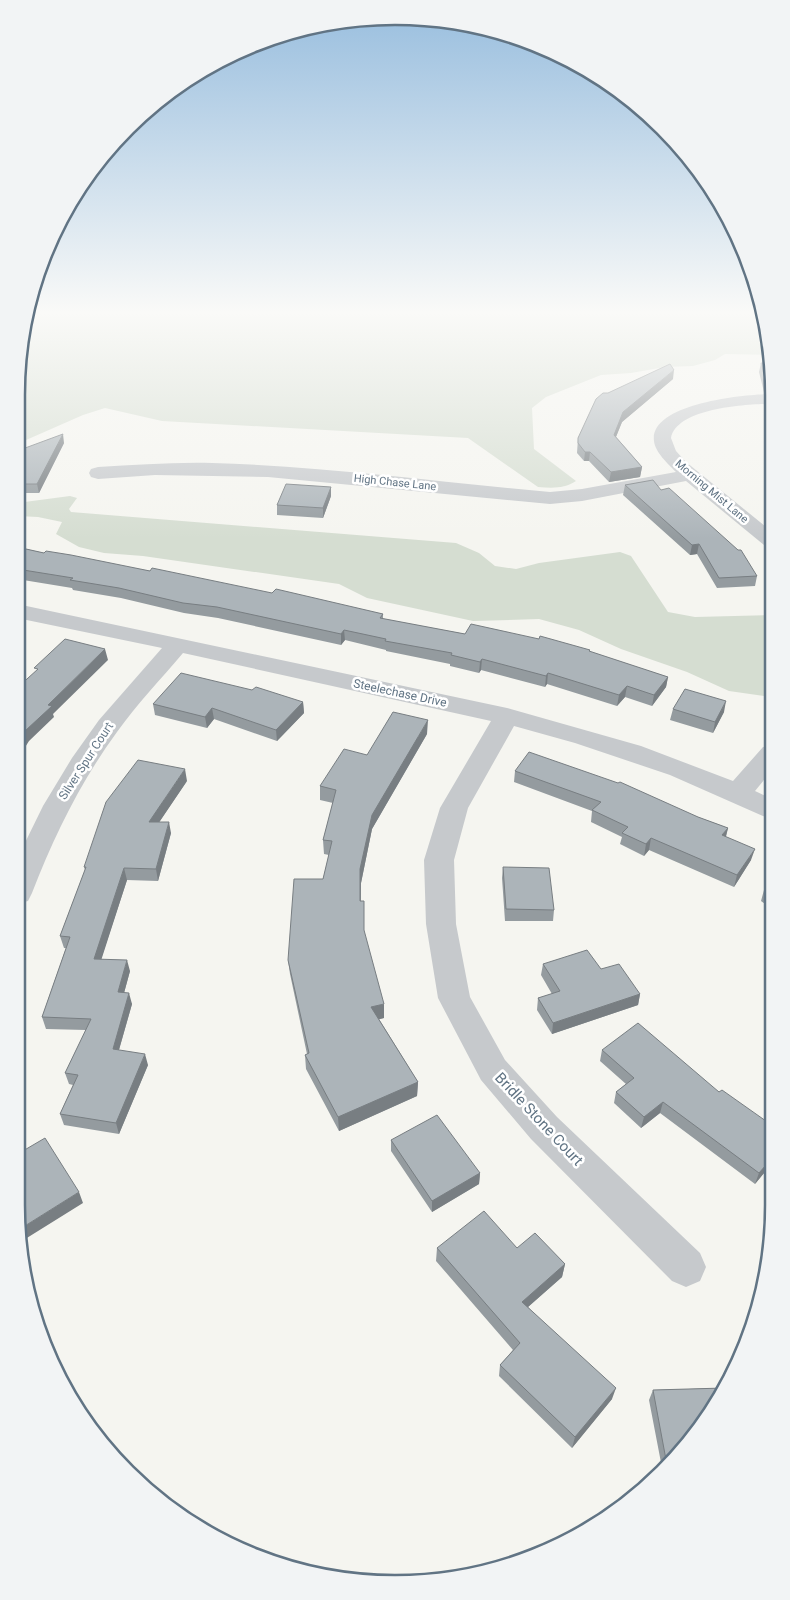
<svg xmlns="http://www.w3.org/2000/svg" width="790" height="1600" viewBox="0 0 790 1600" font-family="Roboto,sans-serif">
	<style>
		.green { fill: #d5ddd1 }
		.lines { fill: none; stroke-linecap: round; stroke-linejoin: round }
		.minor { fill: #c6c9cc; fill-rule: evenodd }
		.wall { fill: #949b9f }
		.shaded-wall { fill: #787e82 }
		.building { fill: #acb4b9; stroke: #787e82 }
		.labels { text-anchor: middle; stroke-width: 5; stroke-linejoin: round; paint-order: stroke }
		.far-street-label { font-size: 11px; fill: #617484; stroke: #fff }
		.street-label { font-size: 12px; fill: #617484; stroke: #fff }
		.near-street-label { font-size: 15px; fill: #617484; stroke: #fff }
		.rim { fill: none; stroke: #617484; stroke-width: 2.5 }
	</style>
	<rect width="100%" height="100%" fill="#f5f5f0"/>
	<!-- green -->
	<path class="green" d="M26,315H763L771,355L725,354L715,360L693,366L665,367L631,373L601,375L546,397L532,408L534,449L576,481C564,489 552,488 538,487L468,438L162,421L105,408L83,415L17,444V371Z
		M70,496L77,498L69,509L71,512L456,543L479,553L495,566L516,569L539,563L620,552L631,556L668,612L695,617L771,615V692L764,696L729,691L687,672L621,649L579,630L539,619L473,621L367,598L339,584L143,556L104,553L79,547L56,534L62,522L38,517L17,516V503Z"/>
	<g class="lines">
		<!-- minor -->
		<path class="minor" d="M771,394V404C747,404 677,408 671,438L676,451L686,462L771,531V547L764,545L686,481L582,501L550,504L268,477L155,475L98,479L91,477L89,473L91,469L98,467C136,465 174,462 212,463C325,466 437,482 550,492L582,489L676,472C668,464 655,452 654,441C649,403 747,394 771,394Z
			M17,604L507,708L641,746L733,781L763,747L772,745V770L755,791L772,799V820L670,775L575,743L514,726L468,808L454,860L456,924L470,997L505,1060L557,1117L700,1253L706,1267L700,1281L686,1287L672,1281L531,1139L481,1080L438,998L426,924L424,860L440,808L491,721L183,653C161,679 137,704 117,732C81,781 54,836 32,893L28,901L17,904V859L43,806L72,758L99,720L162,648L17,618Z"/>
	</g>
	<!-- wall -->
	<path class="wall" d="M761,363H771V394L764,392L759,372Z
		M673,379L622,422L616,437L642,467L640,477L609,482L589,461H584L577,453L578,438L608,393Z
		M770,397H771V417L768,406Z
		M64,443L39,493H17V451Z
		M625,485L661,490L757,576L755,586L717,588L697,554L690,555L623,495Z
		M331,487V496L323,518L277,515V505Z
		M17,547L44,553L150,571L383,614V619L465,634L590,652L668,677L666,687L652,706L625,697L617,706L547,684L545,687L481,670L479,673L450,666V664L386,651V650L345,640L341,645L218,618L184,613L121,598L73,590L72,588L17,579Z
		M303,702L304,713L277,741L214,719L207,728L155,715L153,704Z
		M673,709L724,712L713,733L670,720Z
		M427,734L372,829L361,883V901L364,915V932L384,1018L379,1019L418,1082L417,1096L339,1131L306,1069L305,1055L307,1054L290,974L288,960L323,879L329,855L324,854L323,840L333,803L320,800V786L367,755Z
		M515,771L698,817L728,828L726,837L751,860L734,887L649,850L644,856L620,844L622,837L591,822L592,811L514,782Z
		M187,781L159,822L171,833L158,881L127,880L101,959L130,971L124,993L132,1004L119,1050L148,1065L119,1134L64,1125L60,1114L73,1085L69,1084L65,1073L86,1030L46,1029L42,1017L66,948H64L60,936L85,870L84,867Z
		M503,867L554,910L553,921H505L502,878Z
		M772,885V909L761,901L764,890Z
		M543,964L601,969L640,994L638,1005L552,1034L537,1010L538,998L552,994L541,975Z
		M602,1050L719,1092L773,1126V1162L755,1184L660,1113L641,1128L614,1103L616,1092L626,1084L600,1061Z
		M391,1140L480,1173L479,1184L432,1212L391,1151Z
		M437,1248H517L565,1264L562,1277L528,1307L612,1399L572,1448L499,1376L500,1365L513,1350L436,1261Z
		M724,1388L663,1473L649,1400L653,1390Z"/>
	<!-- shaded-wall -->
	<path class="shaded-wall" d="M674,370L673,379L622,422L613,444L614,435L623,412Z
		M63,434L64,443L39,493L37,484Z
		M585,452H590L589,461H584Z
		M642,467L640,477L609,482L611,472Z
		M331,487V496L323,518V508Z
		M699,544L697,554L690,555L692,545Z
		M344,630L345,640L341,645V634Z
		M105,649L108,660L53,714L54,717L29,741L17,760V744L26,730L48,705Z
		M482,659L481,670L479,673L480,662Z
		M548,673L547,684L545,687L546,676Z
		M668,677L666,687L652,706L654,695Z
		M627,686L625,697L617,706L619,695Z
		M726,701L724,712L713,733L715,722Z
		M303,702L304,713L277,741L276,730Z
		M212,708L214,719L207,728L205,717Z
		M428,720L427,734L372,829L361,883V915L360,869L372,815Z
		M185,769L187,781L152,833L149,822Z
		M169,822L171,833L158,881L156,869Z
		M728,828L725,839L722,835Z
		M651,838L649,850L644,856L646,844Z
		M755,849L751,860L734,887L737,875Z
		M124,868L127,880L98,970L94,959Z
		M127,960L130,971L121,1004L118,992Z
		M129,993L132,1004L116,1060L113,1049Z
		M640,994L638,1005L552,1034L553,1023Z
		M384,1004V1018L372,1021L371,1007Z
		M145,1054L148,1065L119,1134L116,1123Z
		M418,1082L417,1096L339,1131L338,1117Z
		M663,1102L660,1113L641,1128L644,1117Z
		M773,1157V1162L755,1184L759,1173Z
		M480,1173L479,1184L432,1212V1201Z
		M79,1192L83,1203L22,1241L20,1229Z
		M565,1264L562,1277L520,1314L522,1302Z
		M616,1388L612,1399L572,1448L575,1437Z"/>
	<!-- building -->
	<path class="building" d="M761,363H771V384L766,383Z
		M670,364L674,370L623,412L614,435L642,467L611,472L590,452H585L578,443V438L596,399L603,393H608Z
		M63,434L37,484H17V451Z
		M653,480L661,490L669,488L738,550H741L757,576L719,578L699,544L692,545L625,485Z
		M286,484L331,487L323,508L277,505Z
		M17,547L44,553L46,551L71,555L150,571L152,568L272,593L276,589L383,614L380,618L465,634L471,624L539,639L540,636L590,650L589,651L668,677L654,695L627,686L619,695L548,673L546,676L482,659L480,662L451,655L452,653L385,641L386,639L344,630L341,634L217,607L183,603L119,588L70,580L73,578L17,569Z
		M65,639L105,649L48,705L52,706L26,730L17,744V688L38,669L34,668Z
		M181,673L252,690L256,687L303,702L276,730L212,708L205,717L153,704Z
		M685,689L726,701L715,722L673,709Z
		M393,712L428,720L372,815L360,869V901H364V930L384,1004L371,1007L418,1082L338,1117L305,1055L309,1053L288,960L294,879H323L332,841L323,840L336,790L320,786L344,749L367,755Z
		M529,752L618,783L620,782L698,817L728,828L722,835L755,849L737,875L651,838L646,844L622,833L628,827L592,810L601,802L515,771Z
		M138,760L185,769L149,822H169L156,869L124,868L94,959L127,960L118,992L129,993L113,1049L145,1054L116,1123L60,1114L78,1075L65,1073L91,1019L42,1017L70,937L60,936L86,867H84L106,802Z
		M503,867L549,868L554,910L506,909Z
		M772,885V895L764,890Z
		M587,950L601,969L619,964L640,994L553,1023L538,998L560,991L543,964Z
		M638,1023L719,1092L722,1090L773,1126V1157L759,1173L663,1102L644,1117L616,1092L634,1078L602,1050Z
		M437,1115L480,1173L432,1201L391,1140Z
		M45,1138L79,1192L20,1229L16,1205V1155Z
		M484,1211L517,1248L535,1233L565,1264L522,1302L616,1388L575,1437L500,1365L520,1343L437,1248Z
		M724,1388L668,1465H667L653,1390Z"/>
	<!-- sky -->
	<linearGradient id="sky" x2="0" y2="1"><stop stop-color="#97bdde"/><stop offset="0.58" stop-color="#fafaf8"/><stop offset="1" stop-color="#fafaf8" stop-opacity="0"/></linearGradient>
	<rect width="790" height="539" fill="url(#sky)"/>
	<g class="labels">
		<!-- far-street labels -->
		<g class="far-street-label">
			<text transform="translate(395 482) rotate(6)" y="4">High Chase Lane</text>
			<text transform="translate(712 491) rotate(40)" y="4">Morning Mist Lane</text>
		</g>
		<!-- street labels -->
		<g class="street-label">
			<text transform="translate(400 693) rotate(12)" y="4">Steelechase Drive</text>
			<text transform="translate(86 761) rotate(-57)" y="4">Silver Spur Court</text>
		</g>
		<!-- near-street labels -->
		<g class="near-street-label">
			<text transform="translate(539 1119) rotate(47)" y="5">Bridle Stone Court</text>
		</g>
	</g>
	<!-- crop -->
	<path d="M0 0H790V1600H0ZM395 25H395A370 370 0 0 1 765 395V1205A370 370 0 0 1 395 1575H395A370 370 0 0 1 25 1205V395A370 370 0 0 1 395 25Z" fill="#f2f4f5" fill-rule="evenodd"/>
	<path class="rim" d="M395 25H395A370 370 0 0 1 765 395V1205A370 370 0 0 1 395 1575H395A370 370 0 0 1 25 1205V395A370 370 0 0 1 395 25Z"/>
</svg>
